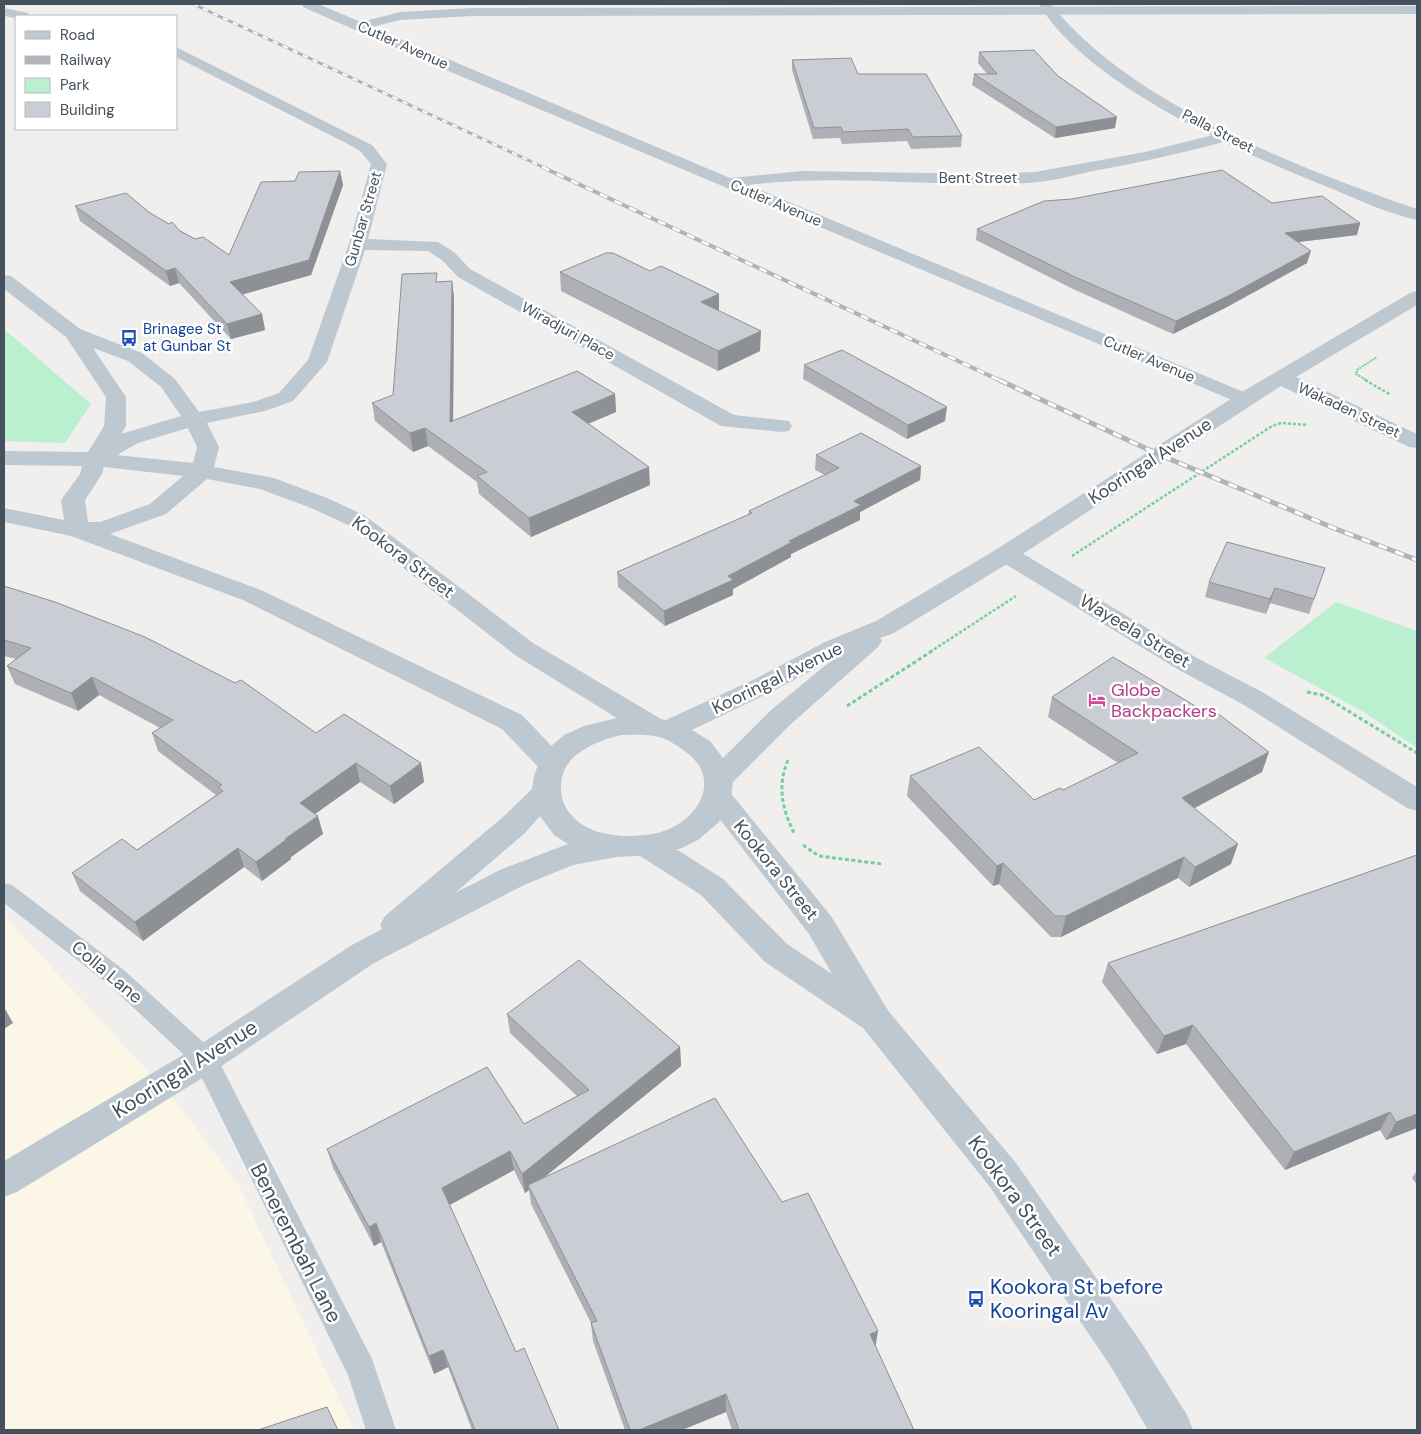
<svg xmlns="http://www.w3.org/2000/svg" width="1421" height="1434" viewBox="0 0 1421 1434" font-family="'DM Sans',sans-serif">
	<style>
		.commercial { fill: #fcf6e6 }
		.green { fill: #baf0cf }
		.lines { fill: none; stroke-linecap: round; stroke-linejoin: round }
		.path-far2 { stroke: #71cfa0; stroke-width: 2; stroke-dasharray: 2 1; stroke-linecap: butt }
		.path-far1 { stroke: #71cfa0; stroke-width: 2.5; stroke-dasharray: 3 2; stroke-linecap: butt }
		.path { stroke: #71cfa0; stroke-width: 3; stroke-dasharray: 4 2.5; stroke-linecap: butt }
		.service { fill: #bec8d0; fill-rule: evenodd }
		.minor { fill: #bec8d0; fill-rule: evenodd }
		.tertiary { fill: #bec8d0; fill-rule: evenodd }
		.rail-far2-casing { stroke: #b0b3b8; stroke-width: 3 }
		.rail-far1-casing { stroke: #b0b3b8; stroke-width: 4 }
		.rail-casing { stroke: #b0b3b8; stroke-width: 5 }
		.rail-far2 { stroke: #fff; stroke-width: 2; stroke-dasharray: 5.5; stroke-linecap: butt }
		.rail-far1 { stroke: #fff; stroke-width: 2.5; stroke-dasharray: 8; stroke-linecap: butt }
		.rail { stroke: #fff; stroke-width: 3; stroke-dasharray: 9; stroke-linecap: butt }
		.wall { fill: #aeb0b5 }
		.shaded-wall { fill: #8d9094 }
		.building { fill: #cacdd3; stroke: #8d9094 }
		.labels { text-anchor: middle; stroke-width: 5; stroke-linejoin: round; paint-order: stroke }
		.far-street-label { font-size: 15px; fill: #45515c; stroke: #fff }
		.far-transit-label { font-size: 15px; fill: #164399; stroke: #fff; text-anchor: start }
		.street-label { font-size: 18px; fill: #45515c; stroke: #fff }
		.hotel-label { font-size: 18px; fill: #b23c85; stroke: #fff; text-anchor: start }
		.near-street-label { font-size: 21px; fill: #45515c; stroke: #fff }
		.near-transit-label { font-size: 21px; fill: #164399; stroke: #fff; text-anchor: start }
	</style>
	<rect width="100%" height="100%" fill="#f1eeee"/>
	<!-- commercial -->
	<path class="commercial" d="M4,916L178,1104L238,1184L354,1430H4Z"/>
	<!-- green -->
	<path class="green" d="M4,329L91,404L65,443L4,441Z
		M1336,602L1417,631V748L1362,711L1264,658Z"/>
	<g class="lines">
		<!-- path-far2 -->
		<path class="path-far2" d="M1368,381L1356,374L1357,370L1377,357"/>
		<!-- path-far1 -->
		<path class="path-far1" d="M1365,380L1391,395
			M1072,556L1272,426L1281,423L1308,425
			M930,652L1016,596"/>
		<!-- path -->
		<path class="path" d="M1307,692L1322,695L1417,753
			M847,706L932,651
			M788,760C777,786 782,808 794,833
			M803,845L819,856L882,864"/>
		<!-- service -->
		<path class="service" d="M4,883L12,885L124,970L214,1052L372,1359L396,1430H366L348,1375L196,1066L108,984L4,903Z"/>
		<!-- minor -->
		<path class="minor" d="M302,4H318L361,22L400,12L472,8L1417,6V14L472,16L400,20L372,27L730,178L802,171L989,174L1035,172L1145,152L1225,132L1230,134L1233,137L1230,140C1187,152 1142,162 1098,170C1074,175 1051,182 1027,183C934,188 841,173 748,185L1251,395L1254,399L1251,403L1244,405L446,70L303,7Z
			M4,8L28,13L30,16H16V18L4,16Z
			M176,47L372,145L387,164L368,239L438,242L454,252L470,269L734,415L789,421L792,426L789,431L781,432L721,426L458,277L442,260L428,251L365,250L327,362L293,401L265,411L207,423L219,447L214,467L274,478L327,498L364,515L533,643L661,719L665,726L661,733L651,735L641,733L515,655L348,525L311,508L260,489L207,479L166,514L110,534L261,590L522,715L562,757L566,764L562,771L552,774L542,771L502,729L243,600L71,536L4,522V508L64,520L61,500L80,474L82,466L4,465V451L88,452L104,426L106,397L66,337L4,289V275L11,276L80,329L142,353L175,379L199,412L253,402L279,393L308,360L349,244L371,164L360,151L346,143L176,57ZM93,348L128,361L161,387L181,416L121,434L126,426V397ZM188,428L197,447L193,463L117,455L138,443ZM104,467L183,476L150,504L100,522H88L85,500L102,474Z
			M1006,547L1015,549L1197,658L1264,693L1417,787V811L1407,808L1244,705L1179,670L997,559L994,554L997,549Z
			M718,787L728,790L831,916L889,1012L1016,1163L1141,1342L1187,1415L1193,1430H1148L1113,1370L990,1187L863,1028L765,962L701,895L637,854L633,846L637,838L648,835L659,838L723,879L787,944L832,974L809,934L708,804L703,797L708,790Z"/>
		<!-- tertiary -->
		<path class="tertiary" d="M1039,4H1051C1130,104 1299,168 1417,209V220C1389,214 1361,201 1335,190C1248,156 1087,86 1039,4Z
			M1417,291V305L1296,377L1417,434V448L1409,447L1281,386L1015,559L894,633L880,638L882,641L878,647L791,724L733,782L731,800L719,822L698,840L682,848L655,855L617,857L573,865L524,885L374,963L217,1069L17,1192L4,1197V1161L193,1049L352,945L382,929L380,925L385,916L503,817L532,789L534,776L538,765L549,748L564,735L584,726L621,717H646L666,720L755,679L825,642L876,621L997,549L1237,395L1410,293ZM832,660L771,710L723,758L710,741L692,730L773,691ZM621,735C633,735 647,734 659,737C669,740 678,746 686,752C720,777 702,814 669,829C656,835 639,836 624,836C606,835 588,831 575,819C566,810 561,801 561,788C560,755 594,742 621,735ZM540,816L554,835L568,844L502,869L455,893L525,833Z"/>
		<!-- rail-far2 casing -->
		<g class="rail-far2-casing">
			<path id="rail-far2" d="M193,4L545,168"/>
		</g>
		<!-- rail-far1 casing -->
		<g class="rail-far1-casing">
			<path id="rail-far1" d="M542,167L1001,381"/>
		</g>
		<!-- rail casing -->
		<g class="rail-casing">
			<path id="rail" d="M999,380L1160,455L1336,529L1417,560"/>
		</g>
		<!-- rail-far2 -->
		<use href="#rail-far2" class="rail-far2"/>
		<!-- rail-far1 -->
		<use href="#rail-far1" class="rail-far1"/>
		<!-- rail -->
		<use href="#rail" class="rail"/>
	</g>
	<!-- wall -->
	<path class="wall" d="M979,52L1058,76L1115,128L1055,138L972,85L974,74H987L978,63Z
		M792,60L858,74L962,136L961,147L911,149L907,141L842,144L840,138L813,139L792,70Z
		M340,171L343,185L311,275L242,294L262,314L265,330L231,339L179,283L170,286L80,221L75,206L150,213L195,239L229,255L295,181Z
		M1272,203L1360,223L1357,235L1298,242L1307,263L1225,308L1173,334L1073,289L976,240L977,229Z
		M650,271L719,294V311L760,351L718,371L561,291L560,272Z
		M452,281L454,298L453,421L615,394L616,412L588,424L650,485L531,537L479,494L477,482L428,446L413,452L375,421L372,403L393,395L438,282Z
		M804,365L945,421L907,439L803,379Z
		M816,455L921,466L920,480L860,512V520L791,554V557L733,589V595L665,626L618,587L617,572L748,515L749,511L825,475L815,470Z
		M1325,568L1309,614L1270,603L1266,614L1205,597L1209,582Z
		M4,586L316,733L421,763L424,782L394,804L360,782L315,814L323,834L291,857V859L262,881L244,867L143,941L80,891L72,873L137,850L216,795L158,751L152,733L160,728L99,695L78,711L15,684L7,666L16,659L4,656Z
		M1052,697L1262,772L1194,808L1231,864L1189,887L1178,878L1061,937H1051L999,884L993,886L907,796L910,776L1034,800L1063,790L1118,763L1048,717Z
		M1417,855V1128L1386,1140L1380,1130L1285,1170L1186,1044L1157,1054L1102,982L1108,963Z
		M507,1014L680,1047L681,1066L543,1178L875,1346L914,1430H732L726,1412L682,1430H625L593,1341L591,1323L531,1204L529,1190L525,1193L514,1170L449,1205L516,1352L559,1430H472L448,1367L434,1374L381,1242L374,1246L333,1168L327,1149L524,1124L577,1096L510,1033Z
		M1417,1170V1185L1412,1178Z"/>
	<!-- shaded-wall -->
	<path class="shaded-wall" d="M1117,117L1115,128L1055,138L1056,127Z
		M340,171L343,185L311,275L234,297L230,282Z
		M1360,223L1357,235L1282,244L1285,233Z
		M1311,251L1307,263L1225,308L1173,334L1176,321Z
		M175,268L179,283L170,286L166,271Z
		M452,281L454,298L453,441L450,422Z
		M719,294V313L701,302Z
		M262,314L265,330L231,339L227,324Z
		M761,331L760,351L718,371V351Z
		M615,394L616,412L573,430L572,412Z
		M947,407L945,421L907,439L908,425Z
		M425,428L428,446L413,452L410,433Z
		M921,466L920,480L860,512V520L791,554V557L733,589V595L665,626L664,611L728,576L789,541L854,501Z
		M649,467L650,485L531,537L529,518Z
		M1275,588L1270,603L1266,614L1270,599Z
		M92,677L99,695L78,711L71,693Z
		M1269,752L1262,772L1176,818L1182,798Z
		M356,763L360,782L305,821L300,803Z
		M421,763L424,782L394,804L390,786Z
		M318,816L323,834L291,857V859L262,881L256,862L285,839Z
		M1238,844L1231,864L1189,887L1195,867Z
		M238,848L244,867L143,941L135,922Z
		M1184,857L1178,878L1061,937L1066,916Z
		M1003,863L999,884L993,886L997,866Z
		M4,1007L13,1023L4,1029Z
		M1193,1025L1186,1044L1157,1054L1164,1036Z
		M680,1047L681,1066L530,1189L528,1185L529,1190L525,1193L522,1174Z
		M1390,1112L1380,1130L1285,1170L1294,1152Z
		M1417,1114V1128L1386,1140L1396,1122Z
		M510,1151L514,1170L446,1207L442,1188Z
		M376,1223L381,1242L374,1246L369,1227Z
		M878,1331L875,1349L870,1334Z
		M443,1350L448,1367L434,1374L429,1356Z
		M726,1394V1412L682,1430H639Z"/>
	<!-- building -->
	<path class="building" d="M1034,50L1058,76L1117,117L1056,127L974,74H997L979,52Z
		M851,58L858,74H926L962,136L913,137L908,129L843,132L841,127L814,128L792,60Z
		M1222,170L1272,203L1322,196L1360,223L1285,233L1311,251L1228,296L1176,321L1075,277L977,229L1044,201L1072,199Z
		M340,171L309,260L230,282L262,314L227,324L175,268L166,271L75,206L126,193L150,213L169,224L172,222L180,231L195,239L203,237L229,255L261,182L295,181L299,172Z
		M606,253H613L650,271L661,266L719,294L701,302L761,331L718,351L560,272Z
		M437,273L436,282L452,281L450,422L577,371L615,394L572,412L649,467L529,518L477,476L487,472L425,428L410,433L372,403L393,395L402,274Z
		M842,350L947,407L908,425L804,365Z
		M861,433L921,466L854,501L861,505L789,541L792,542L728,576L733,580L664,611L617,572L752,513L749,511L839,468L816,455Z
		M1227,542L1325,568L1314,599L1275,588L1270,599L1209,582Z
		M4,586L55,602L145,637L235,683L241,680L316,733L344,714L421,763L390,786L356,763L300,803L318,816L285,839L286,840L256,862L238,848L135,922L72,873L122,839L137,850L223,791L218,787L222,785L152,733L173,720L92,677L71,693L7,666L31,648L4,640Z
		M1113,657L1212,716L1217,713L1269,752L1182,798L1238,844L1195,867L1184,857L1066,916H1055L1003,863L997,866L910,776L979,747L1034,800L1060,788L1063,790L1138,753L1052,697Z
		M1417,855V1114L1396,1122L1390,1112L1294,1152L1193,1025L1164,1036L1108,963Z
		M579,960L680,1047L522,1174L510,1151L442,1188L516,1352L524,1348L559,1430H475L443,1350L429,1356L376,1223L369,1227L327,1149L487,1067L524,1124L589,1090L507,1014Z
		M715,1098L782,1202L808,1193L878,1331L870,1334L914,1430H739L726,1394L639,1430H630L591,1323L597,1321L528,1185Z
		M327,1407L338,1430H258Z"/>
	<!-- icons -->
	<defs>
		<g id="bus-bare" transform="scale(1.35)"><path d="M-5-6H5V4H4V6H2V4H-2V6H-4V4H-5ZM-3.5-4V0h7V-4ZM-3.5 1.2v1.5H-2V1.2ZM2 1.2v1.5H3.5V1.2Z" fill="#1a4fb4" stroke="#fff" stroke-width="2.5" paint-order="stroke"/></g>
		<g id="hotel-bare" transform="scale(1.35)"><path d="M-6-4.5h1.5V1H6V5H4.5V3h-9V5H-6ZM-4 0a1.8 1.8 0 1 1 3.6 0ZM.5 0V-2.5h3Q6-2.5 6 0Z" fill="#d1479c" stroke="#fff" stroke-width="2.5" paint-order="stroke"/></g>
	</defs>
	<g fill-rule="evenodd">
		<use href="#bus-bare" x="129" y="338"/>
		<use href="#hotel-bare" x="1097" y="700"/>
		<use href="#bus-bare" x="976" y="1299"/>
	</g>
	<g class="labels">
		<!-- far-street labels -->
		<g class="far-street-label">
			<text transform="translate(403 45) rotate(24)" y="5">Cutler Avenue</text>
			<text transform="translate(1218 131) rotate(27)" y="5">Palla Street</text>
			<text x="978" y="183">Bent Street</text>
			<text transform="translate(776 203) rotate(23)" y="5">Cutler Avenue</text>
			<text transform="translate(363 219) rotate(-74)" y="5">Gunbar Street</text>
			<text transform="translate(568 331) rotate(29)" y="5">Wiradjuri Place</text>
			<text transform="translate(1149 359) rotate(23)" y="5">Cutler Avenue</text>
			<text transform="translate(1349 410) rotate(25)" y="5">Wakaden Street</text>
		</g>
		<!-- far-transit labels -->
		<g class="far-transit-label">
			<text x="143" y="334">Brinagee St<tspan x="143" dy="17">at Gunbar St</tspan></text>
		</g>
		<!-- street labels -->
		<g class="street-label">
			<text transform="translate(1150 461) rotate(-33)" y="6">Kooringal Avenue</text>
			<text transform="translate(403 557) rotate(37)" y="6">Kookora Street</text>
			<text transform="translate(1135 631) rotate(31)" y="6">Wayeela Street</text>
			<text transform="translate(777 678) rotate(-26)" y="6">Kooringal Avenue</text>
			<text transform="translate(776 870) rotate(51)" y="6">Kookora Street</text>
			<text transform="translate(107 972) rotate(40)" y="6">Colla Lane</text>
		</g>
		<!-- hotel labels -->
		<g class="hotel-label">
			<text x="1111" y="696">Globe<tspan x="1111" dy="21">Backpackers</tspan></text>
		</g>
		<!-- near-street labels -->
		<g class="near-street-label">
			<text transform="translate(185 1069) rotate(-32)" y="7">Kooringal Avenue</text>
			<text transform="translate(1015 1196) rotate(54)" y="7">Kookora Street</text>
			<text transform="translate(296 1243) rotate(63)" y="7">Benerembah Lane</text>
		</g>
		<!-- near-transit labels -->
		<g class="near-transit-label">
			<text x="990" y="1294">Kookora St before<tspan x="990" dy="24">Kooringal Av</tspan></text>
		</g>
	</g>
	<!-- border -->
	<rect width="1421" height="1434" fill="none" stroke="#45515c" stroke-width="10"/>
	<!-- legend -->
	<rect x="15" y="15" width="162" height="115" fill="#ffffff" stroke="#b5b9be"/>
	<rect x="25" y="31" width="25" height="8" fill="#bec8d0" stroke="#b5b9be"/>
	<text x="60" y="40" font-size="15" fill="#45515c">Road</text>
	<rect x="25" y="56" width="25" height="8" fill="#b0b3b8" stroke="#b5b9be"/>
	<text x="60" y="65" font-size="15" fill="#45515c">Railway</text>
	<rect x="25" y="78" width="25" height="15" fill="#baf0cf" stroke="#b5b9be"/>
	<text x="60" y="90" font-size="15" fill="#45515c">Park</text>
	<rect x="25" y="102" width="25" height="15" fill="#cacdd3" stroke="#b5b9be"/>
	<text x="60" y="115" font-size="15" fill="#45515c">Building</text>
</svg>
